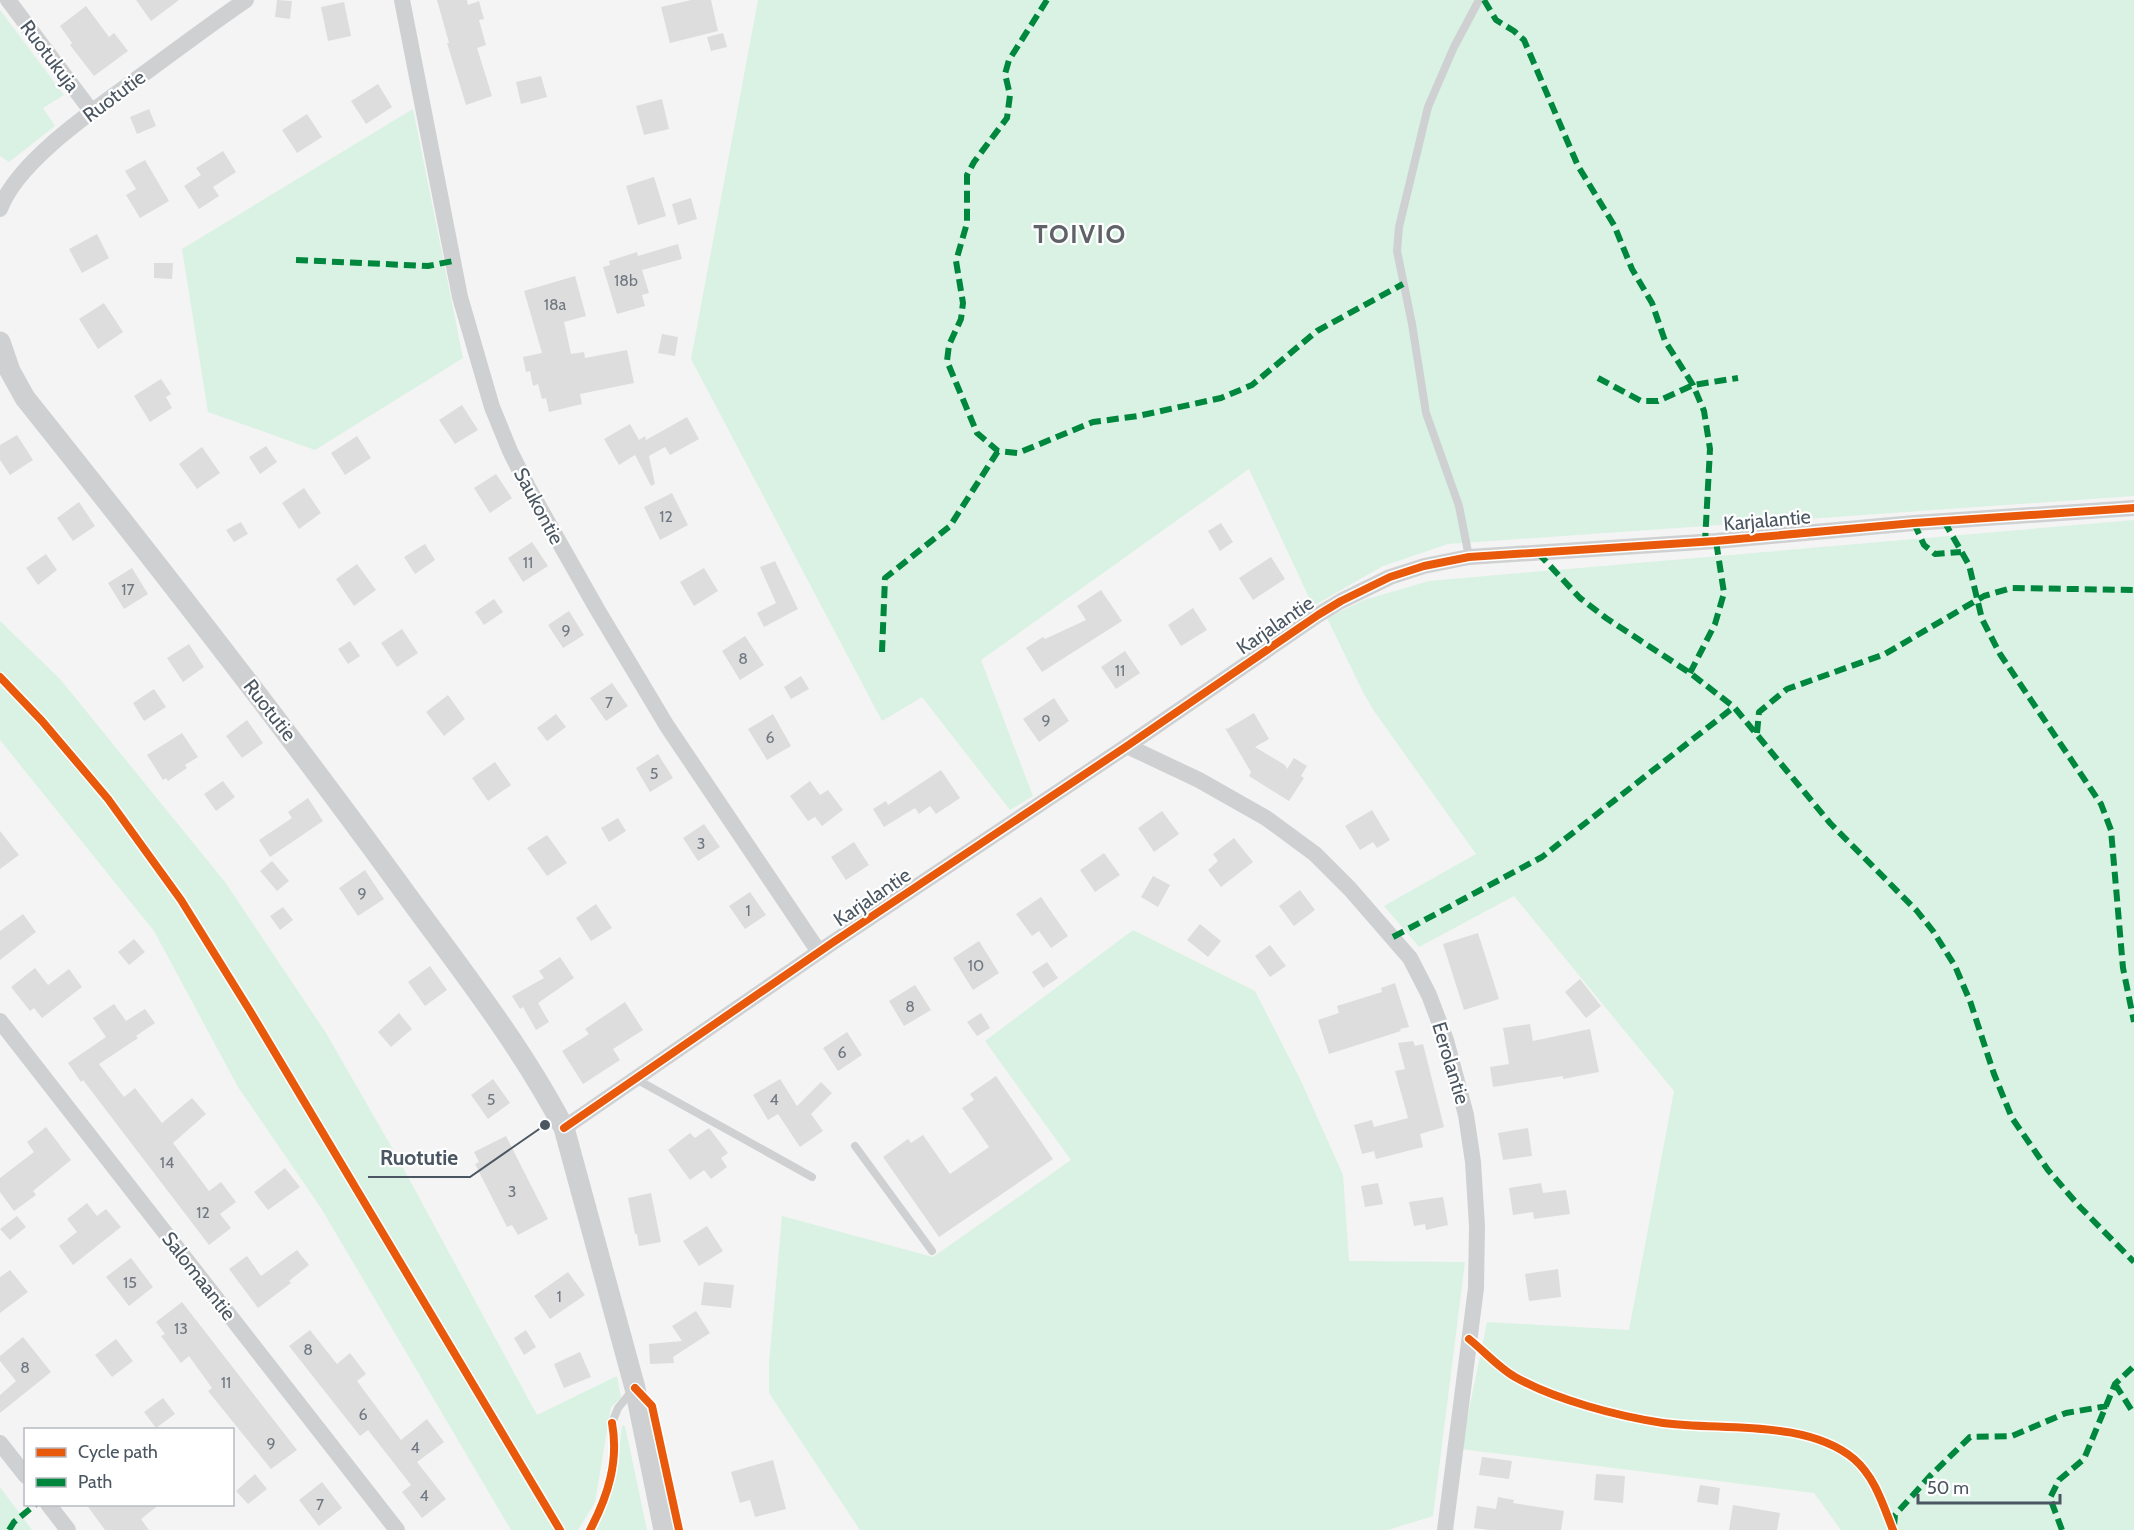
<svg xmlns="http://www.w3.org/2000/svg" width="2134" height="1530" viewBox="0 0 2134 1530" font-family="Cabin,sans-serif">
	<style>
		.green { fill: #d9f2e3 }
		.building { fill: #ddddde }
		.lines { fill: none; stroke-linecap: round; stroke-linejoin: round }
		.service { stroke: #ced0d2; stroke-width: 8 }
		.minor { stroke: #ced0d2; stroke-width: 16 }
		.tertiary { stroke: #ced0d2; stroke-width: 21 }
		.quiet { stroke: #00873e; stroke-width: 6; stroke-dasharray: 12 6; stroke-linecap: butt }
		.cycleway-casing { stroke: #fff; stroke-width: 11 }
		.cycleway { stroke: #e8590c; stroke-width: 8 }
		.labels { text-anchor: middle; stroke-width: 4.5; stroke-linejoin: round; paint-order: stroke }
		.number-label { font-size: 16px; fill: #707881 }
		.street-label { font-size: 20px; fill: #4a5661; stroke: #fff }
		.district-label { font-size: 26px; font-weight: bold; letter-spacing: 1.5px; fill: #5f6368; stroke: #fff }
		.leader { fill: none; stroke: #4a5661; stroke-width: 2 }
		.callout-dot { fill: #4a5661; stroke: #fff; stroke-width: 2 }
		.callout-label { font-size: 21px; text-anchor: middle; font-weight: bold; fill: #4a5661; stroke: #fff; stroke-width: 4.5; stroke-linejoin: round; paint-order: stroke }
	</style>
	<rect width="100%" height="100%" fill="#f4f4f4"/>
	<!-- green -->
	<path class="green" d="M758,0H2134V496L1448,544L1383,566L1313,606L1249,469L981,660L1033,796L1010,810L922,697L882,721L691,359Z
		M0,10L64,95L43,108L55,126L9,162L0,156Z
		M413,109L463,358L315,450L208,412L182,249Z
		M2134,520V1530H1841L1814,1493L1461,1449L1487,1322L1629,1330L1674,1091L1514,896L1419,947L1384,906L1476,854L1374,711L1363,692L1327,618L1364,600L1429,581Z
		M0,621L60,679L225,882L326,1033L395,1153L537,1415L617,1376L621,1398L611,1407L595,1502L578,1530H511L321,1208L238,1087L154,931L0,740Z
		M1133,930L1255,991L1301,1081L1343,1175L1349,1261L1465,1262L1433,1516L1388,1530H860L769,1393V1363L782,1216L933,1257L1071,1160L985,1041Z
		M622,1425L625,1426L647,1530H596C614,1497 618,1461 622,1425Z
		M0,1487L32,1530H0Z"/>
	<!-- building -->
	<path class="building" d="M136,0H179L151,21Z
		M277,0L292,1L290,19L275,17Z
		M437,0H467L468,5L479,1L484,19L479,20L486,45L477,48L492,96L466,105L447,43H449Z
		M691,0H711L718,31L670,43L661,7Z
		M344,2L351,36L328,41L321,7Z
		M86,6L109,37L114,33L128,51L94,76L70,45L72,43L60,26Z
		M723,33L727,47L711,51L707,37Z
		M541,76L547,97L521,104L516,82Z
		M378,84L392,107L366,124L351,101Z
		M662,99L669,129L644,135L636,106Z
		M149,109L156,126L137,134L130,117Z
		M307,114L322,137L297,153L282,130Z
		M223,151L236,172L213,187L219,196L199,209L184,186L201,175L196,168Z
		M145,160L169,201L140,218L126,195L136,189L125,171Z
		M654,177L666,216L638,225L626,186Z
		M691,198L697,219L678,225L672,204Z
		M97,234L109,258L82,273L69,249Z
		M678,244L682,259L642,270L649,293L642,295L645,306L617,314L603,267L610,265L609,261L637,252L638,256Z
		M154,263H173L172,279L154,278Z
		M575,276L586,316L564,322L571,354L584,352L585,358L627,350L634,383L580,394L582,404L549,412L546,398L542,399L538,384L533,386L530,371L526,372L523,357L542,353L524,291Z
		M104,303L123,332L98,349L79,319Z
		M662,334L678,337L675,356L658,353Z
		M161,379L171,394L166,397L172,408L150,422L134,396Z
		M462,405L478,430L455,444L439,420Z
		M687,417L699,439L670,455L665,447L649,456L655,484L651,486L635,455L619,465L604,439L630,424L639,440L645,436L646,440Z
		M17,435L33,460L10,475L0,460V445Z
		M357,436L371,458L345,475L331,453Z
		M266,446L277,462L260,474L249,457Z
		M202,447L220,473L197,489L179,464Z
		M496,474L512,498L490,513L474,488Z
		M304,488L321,513L299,529L282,503Z
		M672,493L688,525L660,540L644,507Z
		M79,502L95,526L73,541L57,518Z
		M241,522L248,534L234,542L226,530Z
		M1221,523L1233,542L1220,551L1208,531Z
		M532,542L548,566L523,582L508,558Z
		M425,544L435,560L415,574L404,557Z
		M46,554L57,570L38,585L26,568Z
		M1271,557L1285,579L1253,600L1239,578Z
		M775,561L798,609L764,627L757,613L776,603L760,567Z
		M357,564L376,590L354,606L336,579Z
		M132,568L148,594L124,609L108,583Z
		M704,568L718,591L694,606L680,582Z
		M1101,590L1122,621L1042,672L1026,648L1043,637L1045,639L1086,620L1077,606Z
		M494,599L503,612L484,625L475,612Z
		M1193,608L1207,630L1181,646L1168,625Z
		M569,611L584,635L563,648L548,625Z
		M402,629L418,653L397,667L381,643Z
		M745,636L764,665L740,680L722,651Z
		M350,641L360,656L348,664L338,649Z
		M189,644L204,667L183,682L167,658Z
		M1125,651L1140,673L1116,689L1101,667Z
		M801,676L809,689L791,699L784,687Z
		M612,683L628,706L606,721L590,698Z
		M154,689L166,707L144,721L133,703Z
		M448,695L465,719L444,736L426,712Z
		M1054,698L1069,721L1039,742L1023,719Z
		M1254,713L1269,739L1255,747L1285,765L1287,769L1294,758L1307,766L1301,776L1304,778L1289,801L1249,776L1251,772L1225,728L1227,729Z
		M556,714L566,727L547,741L537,728Z
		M773,714L791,746L767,760L748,729Z
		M247,720L263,743L242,758L226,736Z
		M182,733L198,757L185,765L187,768L168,781L166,778L163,780L147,755Z
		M658,754L673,778L650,792L636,768Z
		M495,762L511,785L488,801L472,778Z
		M941,770L960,798L936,814L930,806L919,814L915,808L884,827L873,809L886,801L888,805Z
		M223,781L235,797L216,811L204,794Z
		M810,781L820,795L828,790L843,810L822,826L815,817L808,821L790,796Z
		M308,798L323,821L270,857L259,840L292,818L288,812Z
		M1372,810L1390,840L1377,848L1373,842L1360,850L1345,826Z
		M1162,811L1179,834L1154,852L1138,828Z
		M618,818L626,831L609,842L601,828Z
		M704,824L720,847L698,861L683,838Z
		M0,831L19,855L0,869Z
		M547,835L567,863L547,876L527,848Z
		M1234,838L1253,862L1221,887L1208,870L1218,861L1213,854Z
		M854,842L869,865L846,880L831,857Z
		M1104,853L1120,875L1095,892L1080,870Z
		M272,861L289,881L277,891L260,871Z
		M365,870L384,899L358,916L339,888Z
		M1153,876L1170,885L1158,907L1141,897Z
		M1300,890L1315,910L1294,926L1279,906Z
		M750,892L766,915L745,929L729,906Z
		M1041,897L1068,936L1051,948L1039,931L1032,936L1016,914Z
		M596,904L612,928L591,941L576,918Z
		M283,907L293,920L280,930L270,916Z
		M23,914L36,932L0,960V931Z
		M1200,924L1221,941L1208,957L1187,940Z
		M1478,933L1499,999L1464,1010L1443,944Z
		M134,939L145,952L129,965L118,952Z
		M979,941L999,973L973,990L953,958Z
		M1270,945L1286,966L1270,977L1255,956Z
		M560,957L574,978L538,1003L549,1022L536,1030L523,1007L520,1009L512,996L544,978L539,971Z
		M1047,962L1058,978L1043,988L1032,972Z
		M430,966L447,990L425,1006L408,982Z
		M35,968L48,985L69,969L82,987L42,1018L34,1008L30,1011L11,987Z
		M1580,979L1601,1006L1586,1018L1565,992Z
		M1395,983L1409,1027L1400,1029L1401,1031L1329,1054L1318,1020L1339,1013L1337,1006L1382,992L1381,988Z
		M915,985L931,1010L904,1026L889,1001Z
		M625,1002L643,1030L613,1049L620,1060L583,1084L562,1051L589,1034L585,1029Z
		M114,1004L126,1021L145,1009L155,1023L136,1036L138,1038L99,1064L124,1097L135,1088L162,1123L192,1098L206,1114L173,1143L209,1191L221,1182L236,1202L220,1214L231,1228L209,1245L83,1080L81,1082L68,1063L106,1037L93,1018Z
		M399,1013L412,1029L391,1047L378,1032Z
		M981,1013L990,1028L977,1036L967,1022Z
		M1530,1024L1533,1041L1590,1029L1599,1072L1563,1079V1076L1493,1087L1490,1067L1509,1064L1503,1028Z
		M847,1032L862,1055L838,1071L823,1048Z
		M1413,1041L1415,1046L1423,1044L1444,1127L1420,1134L1423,1147L1376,1159L1374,1151L1362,1154L1354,1125L1372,1120L1374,1127L1408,1118L1395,1071L1405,1069L1398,1043Z
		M996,1076L1053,1159L939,1237L883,1157L908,1139L911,1143L923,1135L950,1174L989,1147L962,1108L974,1100L970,1094Z
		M493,1079L510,1103L488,1119L471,1095Z
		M780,1079L797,1106L821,1082L832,1093L811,1114L823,1131L800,1147L778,1114L768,1120L753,1095Z
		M46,1127L71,1160L33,1191L36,1195L14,1211L0,1192V1178L34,1152L27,1142Z
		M709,1128L728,1153L721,1158L727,1167L711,1179L704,1170L690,1180L668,1150L690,1133L695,1138Z
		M1528,1128L1532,1156L1503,1160L1498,1133Z
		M506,1136L548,1219L518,1235L512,1225L507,1227L475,1164L479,1162L474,1152Z
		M285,1168L300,1187L268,1210L254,1192Z
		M1378,1183L1383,1204L1365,1207L1361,1186Z
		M1541,1183L1543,1193L1566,1190L1570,1214L1534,1219L1533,1212L1513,1215L1509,1188Z
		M651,1193L661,1242L639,1246L637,1234H635L628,1198Z
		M1443,1197L1448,1225L1426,1230L1425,1224L1414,1226L1409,1202Z
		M87,1203L97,1216L106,1209L121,1227L73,1265L59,1246L77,1232L67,1219Z
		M17,1216L26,1227L10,1240L0,1229Z
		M707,1226L723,1251L699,1266L683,1241Z
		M297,1250L309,1265L289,1281L291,1283L258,1308L229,1269L247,1256L261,1276Z
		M131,1258L153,1287L129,1306L106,1277Z
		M1558,1269L1561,1297L1529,1301L1525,1274Z
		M10,1270L28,1292L0,1313V1277Z
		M568,1272L585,1295L550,1319L534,1296Z
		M704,1282L734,1285L731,1308L701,1305Z
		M182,1302L297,1450L271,1469L208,1391L212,1388L189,1356L181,1363L161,1336L165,1334L156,1322Z
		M696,1311L710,1333L673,1357L674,1363L650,1364L649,1344L682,1341L672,1326Z
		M310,1330L337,1364L350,1353L366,1374L357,1381L401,1440L427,1419L444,1442L417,1462L446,1499L422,1518L402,1492L411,1485L368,1430L360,1436L289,1346Z
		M526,1330L536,1347L524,1355L514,1338Z
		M23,1337L51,1372L0,1413V1395L16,1381L0,1361V1356Z
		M116,1339L133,1361L112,1377L95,1355Z
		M580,1352L591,1377L564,1388L554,1364Z
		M163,1398L175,1414L156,1428L144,1412Z
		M1482,1457L1512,1461L1509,1479L1479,1475Z
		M773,1460L786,1509L755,1517L750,1500L740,1503L731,1472Z
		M255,1474L267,1489L248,1504L236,1491Z
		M1596,1474L1625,1476L1623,1503L1594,1500Z
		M322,1482L342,1508L319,1526L299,1500Z
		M1700,1485L1720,1488L1718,1505L1697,1502Z
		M1498,1497L1514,1500L1513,1503L1564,1511L1561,1530H1490L1474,1528L1477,1506L1496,1509Z
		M86,1504H160L141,1519L149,1530H105Z
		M1733,1505L1780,1513L1777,1530H1729Z"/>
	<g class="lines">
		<!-- service -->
		<path class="service" d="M1469,557L1459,506L1426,413L1412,324L1397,251L1399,227L1428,107L1454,47L1479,0
			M636,1079L812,1177
			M855,1146L932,1251
			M612,1423L618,1408L632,1391"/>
		<!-- minor -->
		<path class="minor" d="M8,0L92,112
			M402,0L460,297L492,407L510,451L529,489L597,609L667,726L819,952
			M0,209C18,160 96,109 138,78C174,52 209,25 246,0
			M1127,746L1199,780L1266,818L1315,854L1350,889L1410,958L1429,995L1446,1040L1466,1115L1473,1162L1477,1226L1476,1288L1445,1530
			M0,1021L397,1530
			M564,1128L832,943L1127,746L1318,615L1341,601L1390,577L1424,566L1469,557L1716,541L1914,523L2134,508
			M0,1443L26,1476
			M48,1504L68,1530"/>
		<!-- tertiary -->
		<path class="tertiary" d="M0,342L10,371L25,398C152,557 278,718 398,883C455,962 518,1040 564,1128L635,1388L664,1530"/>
		<!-- quiet -->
		<path class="quiet" d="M1047,0L1009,60L1005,74L1010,95L1007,118L974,162L967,175V223L956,261L963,303L961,319L949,345L947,361L977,433L998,451L1018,453L1093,422L1138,416L1221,398L1252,385L1317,331L1403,284
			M1484,0L1496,20L1514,31L1524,40L1578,166L1614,225L1632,269L1652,303L1665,341L1693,385L1704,411L1710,449L1705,542
			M296,260L428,266L453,261
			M1598,378L1641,401H1658L1693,385L1738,378
			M1944,521L1969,565L1982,619L2000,654L2101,804L2111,830L2123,968L2134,1022
			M1914,523L1924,545L1935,554L1961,552
			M1538,553L1580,598L1606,618L1690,673L1734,707L1830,823L1917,911L1933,931L1955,966L1970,1001L1994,1074L2012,1118L2048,1170L2080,1207L2134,1262
			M882,652L885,578L950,526L998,451
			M1690,673L1715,624L1724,593L1716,541
			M1757,733L1759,712L1787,689L1885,654L1984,596L2012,588L2134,590
			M1393,937L1542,857L1734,707
			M2115,1384L2134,1414
			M1894,1526L1895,1515L1930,1476L1970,1437L2012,1436L2066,1413L2107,1406
			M9,1530L14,1522L36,1504
			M2062,1530L2050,1498L2059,1480L2084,1459L2115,1384L2134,1366"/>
		<!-- cycleway casing -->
		<g class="cycleway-casing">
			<path id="cycleway" d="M0,677L42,721L108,799L181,900L250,1011L560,1530
				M564,1128L832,943L1127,746L1318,615L1341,601L1390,577L1424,566L1469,557L1716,541L1914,523L2134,508
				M1469,1339C1484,1351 1499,1368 1515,1377C1556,1400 1617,1416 1663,1423C1722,1431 1806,1419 1854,1459C1875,1477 1883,1505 1893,1530
				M635,1388L652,1406L679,1530
				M590,1530C608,1496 619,1461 612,1423"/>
		</g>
		<!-- cycleway -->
		<use href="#cycleway" class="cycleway"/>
	</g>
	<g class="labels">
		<!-- number labels -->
		<g class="number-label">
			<text x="626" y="286">18b</text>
			<text x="555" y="310">18a</text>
			<text x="666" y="522">12</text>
			<text x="528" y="568">11</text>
			<text x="128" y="595">17</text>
			<text x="566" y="636">9</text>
			<text x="743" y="664">8</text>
			<text x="1120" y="676">11</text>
			<text x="609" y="708">7</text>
			<text x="1046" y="726">9</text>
			<text x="770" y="743">6</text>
			<text x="654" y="779">5</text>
			<text x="701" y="849">3</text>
			<text x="362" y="899">9</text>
			<text x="748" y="916">1</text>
			<text x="976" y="971">10</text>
			<text x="910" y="1012">8</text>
			<text x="842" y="1058">6</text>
			<text x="491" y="1105">5</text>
			<text x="774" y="1105">4</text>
			<text x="167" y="1168">14</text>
			<text x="512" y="1197">3</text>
			<text x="203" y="1218">12</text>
			<text x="130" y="1288">15</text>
			<text x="559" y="1302">1</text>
			<text x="181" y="1334">13</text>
			<text x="308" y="1355">8</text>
			<text x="25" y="1373">8</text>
			<text x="226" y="1388">11</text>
			<text x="363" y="1420">6</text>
			<text x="271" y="1449">9</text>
			<text x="415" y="1453">4</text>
			<text x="424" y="1501">4</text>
			<text x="320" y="1510">7</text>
		</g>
		<!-- street labels -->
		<g class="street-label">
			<text transform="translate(50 56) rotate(53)" y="7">Ruotukuja</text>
			<text transform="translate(114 96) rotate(-37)" y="7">Ruotutie</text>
			<text transform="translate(539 506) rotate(62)" y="7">Saukontie</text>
			<text transform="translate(1767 520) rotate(-5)" y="7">Karjalantie</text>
			<text transform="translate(1275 625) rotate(-34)" y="7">Karjalantie</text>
			<text transform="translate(270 710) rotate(52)" y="7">Ruotutie</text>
			<text transform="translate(872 897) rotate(-34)" y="7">Karjalantie</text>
			<text transform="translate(1451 1063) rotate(73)" y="7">Eerolantie</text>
			<text transform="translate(199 1276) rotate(52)" y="7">Salomaantie</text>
		</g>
		<!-- district labels -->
		<g class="district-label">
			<text x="1080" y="243">TOIVIO</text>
		</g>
	</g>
	<!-- callouts -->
	<path class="leader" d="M545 1125L470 1177H368"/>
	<circle class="callout-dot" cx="545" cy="1125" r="6"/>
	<g class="callout-label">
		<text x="419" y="1165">Ruotutie</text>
	</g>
	<!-- legend -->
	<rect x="24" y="1428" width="210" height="78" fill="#ffffff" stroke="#b7bbc0" stroke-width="1.5"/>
	<rect x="36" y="1448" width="30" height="9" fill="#e8590c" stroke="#b7bbc0" stroke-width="1.5"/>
	<text x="78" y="1458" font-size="18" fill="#4a5661">Cycle path</text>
	<rect x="36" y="1478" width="30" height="9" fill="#00873e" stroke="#b7bbc0" stroke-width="1.5"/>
	<text x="78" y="1488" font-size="18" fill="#4a5661">Path</text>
	<!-- scale -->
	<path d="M1918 1494v9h142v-9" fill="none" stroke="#4a5661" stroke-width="3"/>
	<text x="1927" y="1494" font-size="18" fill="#4a5661" stroke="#ffffff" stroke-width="4.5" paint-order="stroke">50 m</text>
</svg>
